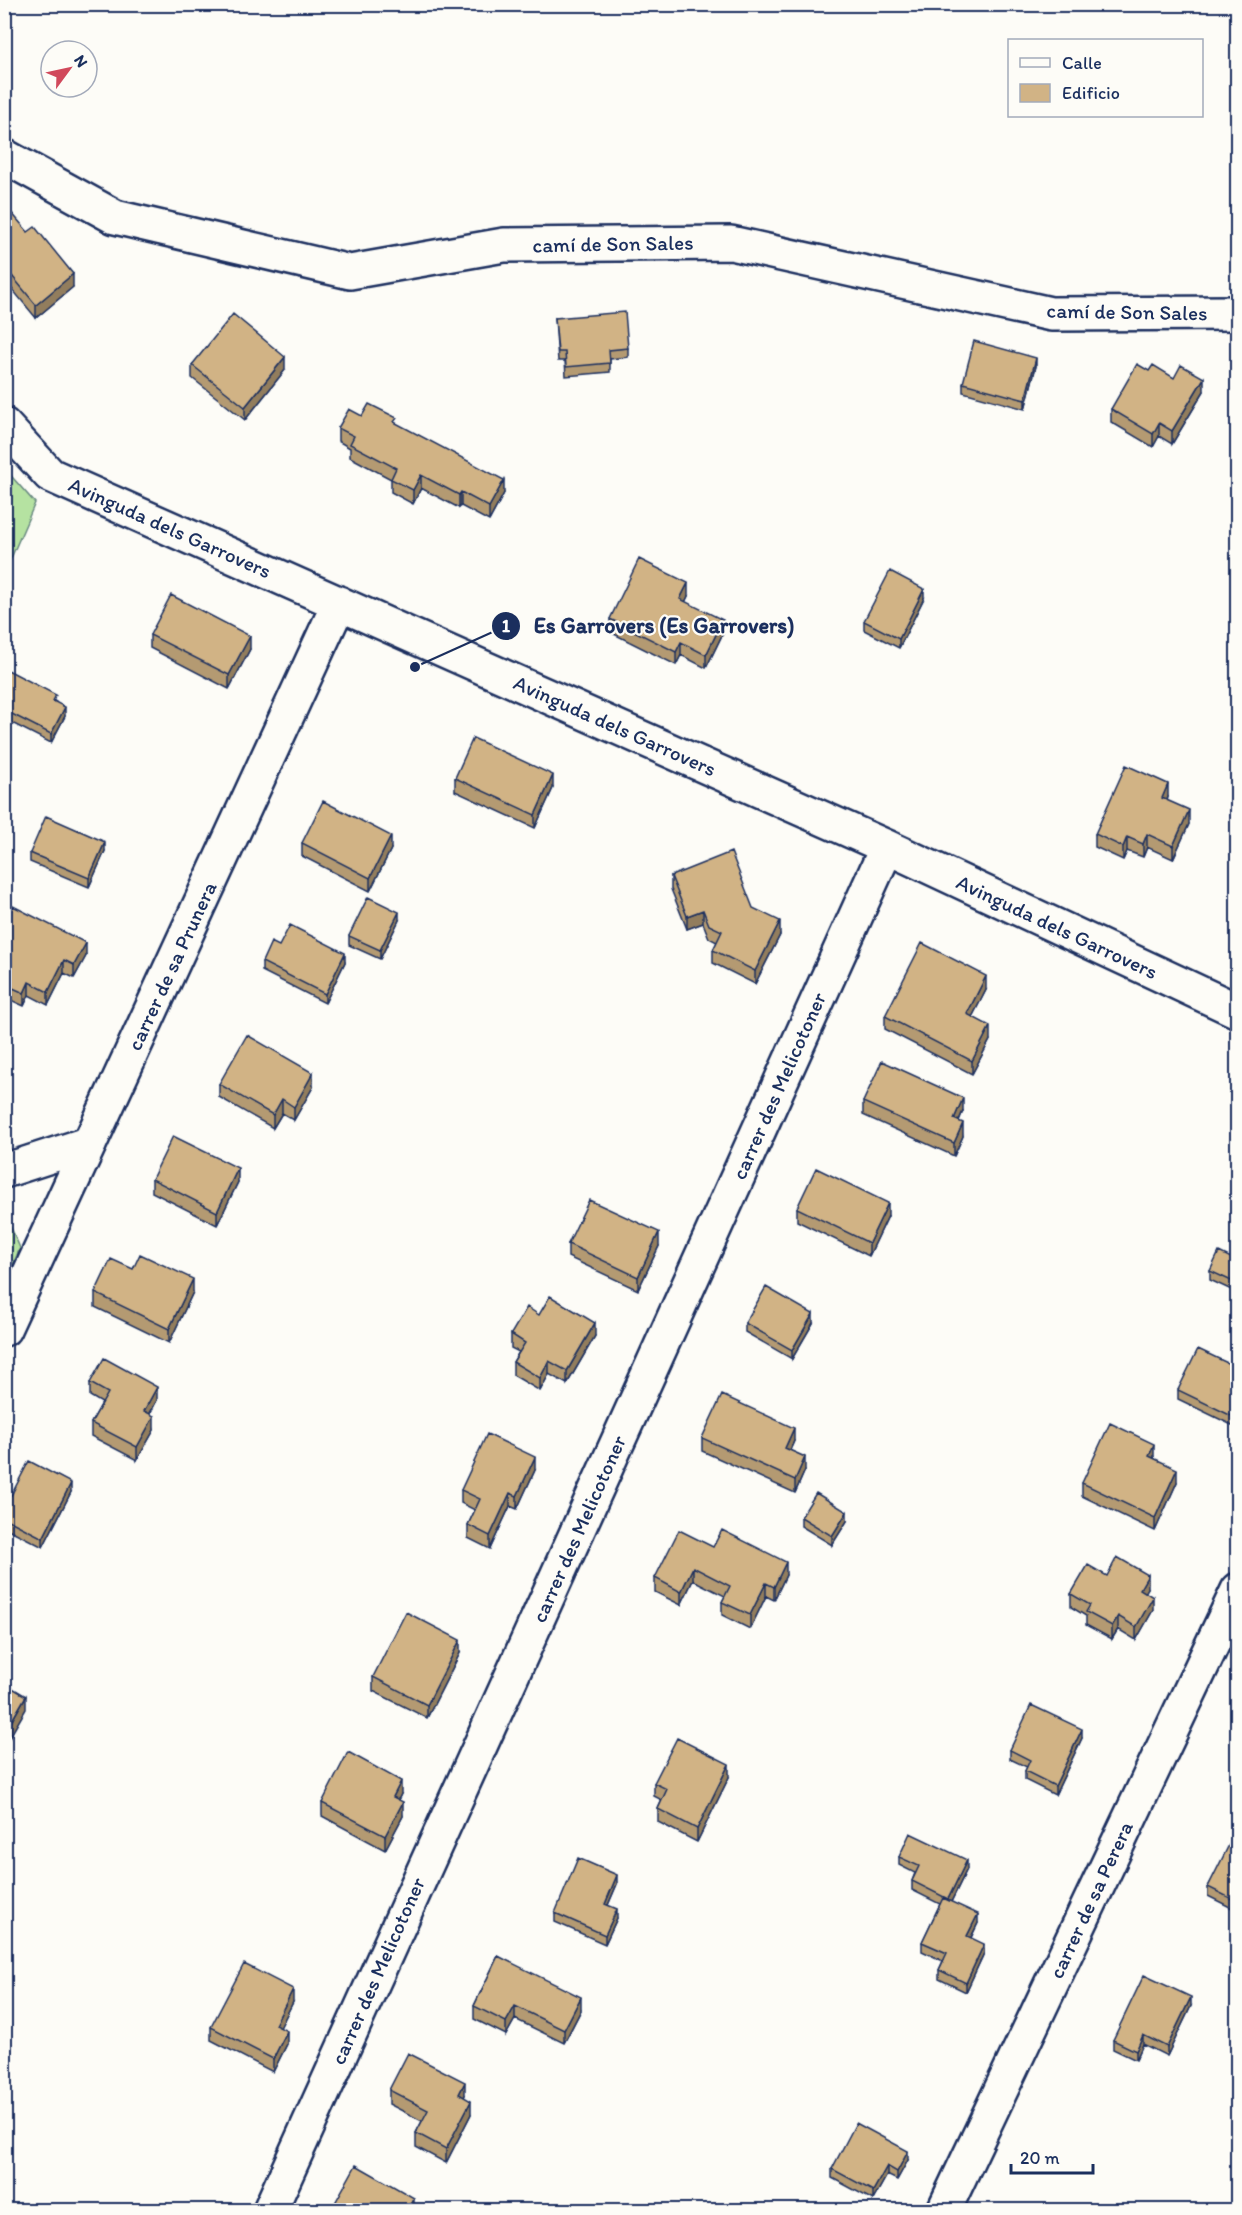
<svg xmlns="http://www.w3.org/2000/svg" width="1242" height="2215" viewBox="0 0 1242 2215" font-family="Itim,sans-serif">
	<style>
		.green { fill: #b5e2a1; stroke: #688880; stroke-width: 1.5 }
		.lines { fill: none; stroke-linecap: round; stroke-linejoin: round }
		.minor-casing { stroke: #1b2f5e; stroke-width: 38 }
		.minor { stroke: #fdfcf7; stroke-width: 33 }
		.wall { fill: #b49a72; stroke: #1b2f5e; stroke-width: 1.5 }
		.shaded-wall { fill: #927d5d; stroke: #1b2f5e; stroke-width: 1.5 }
		.building { fill: #d1b385; stroke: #1b2f5e; stroke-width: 1.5 }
		.labels { text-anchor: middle; stroke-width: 4.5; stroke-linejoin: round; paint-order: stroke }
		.street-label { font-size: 21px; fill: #1b2f5e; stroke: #fdfcf7 }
		.leader { fill: none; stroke: #1b2f5e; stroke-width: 2 }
		.callout-dot { fill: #1b2f5e; stroke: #fdfcf7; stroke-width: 2 }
		.mark-label { font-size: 18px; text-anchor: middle; font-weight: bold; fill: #fff }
		.callout-label { font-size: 22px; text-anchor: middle; font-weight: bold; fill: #1b2f5e; stroke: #fdfcf7; stroke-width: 4.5; stroke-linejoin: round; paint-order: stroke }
	</style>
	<rect width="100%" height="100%" fill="#fdfcf7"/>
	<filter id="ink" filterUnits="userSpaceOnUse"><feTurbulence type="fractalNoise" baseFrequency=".0167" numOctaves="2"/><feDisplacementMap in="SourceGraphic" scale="12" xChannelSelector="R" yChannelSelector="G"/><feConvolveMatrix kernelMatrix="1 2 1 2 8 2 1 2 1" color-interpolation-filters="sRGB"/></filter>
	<g filter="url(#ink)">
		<!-- green -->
		<path class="green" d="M5,469L35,503L5,572Z
			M5,1214L20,1248L5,1283L4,1214Z"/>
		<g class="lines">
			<!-- minor casing -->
			<g class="minor-casing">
				<path id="minor" d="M4,156L115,217L350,272L504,245L731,243L1051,314L1238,313
					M4,425L50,475L887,847L1238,1011
					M4,1171L90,1143
					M4,1329L339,603
					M270,2210L887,847
					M944,2210L1238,1590"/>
			</g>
			<!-- minor -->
			<use href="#minor" class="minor"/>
		</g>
		<!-- wall -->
		<path class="wall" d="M4,204L73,287L36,318L8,284L4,288Z
			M555,318L628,348V357L610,359V372L566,376L565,361H558Z
			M192,365L285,370L245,420L192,378Z
			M1036,366L1025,409L963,392V383Z
			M1149,371L1174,378L1204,391L1172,444L1159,436L1153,447L1111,422V409Z
			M362,416L397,424L504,493L489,521L461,506L459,508L421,488L413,504L391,492V479L350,457V448L338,441V428Z
			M688,596L685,602L723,633L706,668L681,655L676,665L610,632V619Z
			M924,598L899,648L864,630V621Z
			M150,635L250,649L229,689L150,648Z
			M4,668L56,702L65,716L51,743L4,719Z
			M455,778L553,788L535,828L455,791Z
			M1168,797L1167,801L1189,824L1173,859L1147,847L1143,857L1127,851L1123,860L1095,847V834Z
			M302,843L391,849L370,891L302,856Z
			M105,851L89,887L30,862V853Z
			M671,876L780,935L755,984L713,963V950L717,942L709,938L703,923L687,929L671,889Z
			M399,920L380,959L349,945V936Z
			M4,923L86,956L74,978L64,973L48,1005L29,995L24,1006L4,997Z
			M279,946L345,962L325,1003L262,971V962Z
			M986,990L972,1017L990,1040L972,1074L885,1029V1016Z
			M219,1084L313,1087L294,1120L282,1113L273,1128L219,1097Z
			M863,1102L963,1111L959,1121L963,1136L954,1156L863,1115Z
			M152,1179L238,1182L217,1225L152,1192Z
			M797,1208L888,1216L869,1256L797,1221Z
			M1238,1243V1293L1210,1280V1271L1231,1258Z
			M568,1244L659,1246L638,1290L568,1257Z
			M133,1269L193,1292L169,1343L95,1307V1293Z
			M539,1315L595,1336L567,1384L549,1374L540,1391L513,1375V1362L519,1352L511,1348V1334Z
			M745,1323H813L792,1359L745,1332Z
			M1238,1368V1428L1178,1399V1390Z
			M90,1383L157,1400L150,1414L154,1430L137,1460L91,1436V1423L102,1403L90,1396Z
			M702,1438L794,1441L790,1450L805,1470L795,1493L702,1451Z
			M1154,1457V1458L1177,1482L1155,1531L1082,1496V1483Z
			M535,1470L517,1509L510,1506L490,1549L468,1538V1525L475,1510L461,1503V1490Z
			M71,1492L43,1547L4,1527V1509Z
			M801,1517L847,1521L832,1545L801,1526Z
			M713,1547L786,1575L774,1600L766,1596L750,1629L722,1615V1602L725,1596L693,1580L681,1605L655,1592V1578Z
			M1107,1576L1148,1588L1145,1592L1153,1610L1136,1640L1118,1629L1112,1639L1086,1625V1616L1071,1607V1594Z
			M460,1653L427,1718L373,1691V1677Z
			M1082,1738L1055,1795L1025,1780V1771L1027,1767L1010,1759V1750Z
			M729,1777L697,1842L658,1822V1809L662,1800L654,1796V1783Z
			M401,1794L398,1800L403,1816L385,1850L322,1816V1803Z
			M1238,1834V1911L1208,1896V1887Z
			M899,1857L967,1869L951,1902L978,1923L971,1938L984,1953L966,1992L939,1979V1970L943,1961L922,1951V1942L940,1904L912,1890V1881L915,1873L899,1865Z
			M617,1884L608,1905L617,1918L605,1944L555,1922V1913Z
			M498,1956L581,2010L564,2043L515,2019L506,2035L474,2019V2006Z
			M293,2002L280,2027L287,2044L273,2072L211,2040V2027Z
			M1191,2006L1167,2056L1143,2044L1136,2060L1113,2049V2040Z
			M389,2090L465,2095L464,2097L471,2114L446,2163L416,2147V2133L422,2121L389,2104Z
			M908,2160L897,2180L887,2175L873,2200L832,2178V2169Z
			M335,2203L414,2207L412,2211H335Z"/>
		<!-- shaded-wall -->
		<path class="shaded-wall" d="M8,271V284L4,288V274Z
			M73,274V287L36,318V305Z
			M285,357V370L245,420V407Z
			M1036,358V366L1025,409V400Z
			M1204,378V391L1172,444V431Z
			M1159,423V436L1153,447V434Z
			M421,475V488L413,504V490Z
			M504,480V493L489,521V507Z
			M461,492V506L459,508V495Z
			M688,583V596L680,613V599Z
			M924,589V598L899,648V639Z
			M723,620V633L706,668V655Z
			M250,636V649L229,689V675Z
			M681,642V655L676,665V652Z
			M65,707V716L51,743V734Z
			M553,775V788L535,828V815Z
			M1168,784V797L1162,812V798Z
			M1189,810V824L1173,859V846Z
			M1147,834V847L1143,857V844Z
			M391,836V849L370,891V878Z
			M1127,837V851L1123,860V847Z
			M105,842V851L89,887V878Z
			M703,910V923L687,929V916Z
			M399,912V920L380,959V950Z
			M780,921V935L755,984V971Z
			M86,943V956L74,978V965Z
			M345,953V962L325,1003V994Z
			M64,960V973L48,1005V992Z
			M986,976V990L967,1027V1014Z
			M29,982V995L24,1006V993Z
			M990,1026V1040L972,1074V1061Z
			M313,1073V1087L294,1120V1107Z
			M963,1098V1111L954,1132V1119Z
			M282,1099V1113L273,1128V1115Z
			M963,1123V1136L954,1156V1143Z
			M238,1168V1182L217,1225V1212Z
			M888,1203V1216L869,1256V1243Z
			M659,1232V1246L638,1290V1277Z
			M193,1279V1292L169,1343V1329Z
			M813,1314V1323L792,1359V1350Z
			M595,1323V1336L567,1384V1371Z
			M549,1361V1374L540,1391V1378Z
			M157,1387V1400L144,1424V1411Z
			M154,1416V1430L137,1460V1447Z
			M794,1428V1441L785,1461V1448Z
			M1154,1444V1457L1149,1469V1456Z
			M535,1457V1470L517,1509V1496Z
			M805,1457V1470L795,1493V1480Z
			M1177,1469V1482L1155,1531V1518Z
			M71,1483V1492L43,1547V1538Z
			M510,1493V1506L490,1549V1536Z
			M847,1512V1521L832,1545V1536Z
			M786,1562V1575L774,1600V1587Z
			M693,1567V1580L681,1605V1592Z
			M1148,1575V1588L1140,1602V1589Z
			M766,1583V1596L750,1629V1615Z
			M1153,1597V1610L1136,1640V1627Z
			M1118,1616V1629L1112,1639V1626Z
			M460,1640V1653L427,1718V1705Z
			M26,1696V1709L4,1747V1734Z
			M1082,1729V1738L1055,1795V1786Z
			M729,1764V1777L697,1842V1829Z
			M401,1781V1794L393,1810V1797Z
			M403,1802V1816L385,1850V1836Z
			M967,1860V1869L948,1908V1899Z
			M617,1875V1884L605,1912V1904Z
			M617,1909V1918L605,1944V1935Z
			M978,1914V1923L967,1945V1936Z
			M984,1944V1953L966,1992V1983Z
			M293,1989V2002L275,2038V2025Z
			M581,1997V2010L564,2043V2030Z
			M1191,1997V2006L1167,2056V2047Z
			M515,2006V2019L506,2035V2022Z
			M287,2031V2044L273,2072V2059Z
			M1143,2035V2044L1136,2060V2051Z
			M465,2082V2095L459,2107V2094Z
			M471,2101V2114L446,2163V2149Z
			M908,2151V2160L897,2180V2172Z
			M887,2166V2175L873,2200V2191Z
			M414,2198V2207L412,2211H407Z"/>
		<!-- building -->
		<path class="building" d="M4,204L28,232L35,227L73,274L36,305L8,271L4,274Z
			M625,312L628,348L609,350L610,363L566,367L565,352H558L555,318Z
			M233,314L285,357L245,407L192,365Z
			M974,341L1036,358L1025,400L963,383Z
			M1137,364L1149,371L1153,365L1174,378L1181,365L1204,378L1172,431L1159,423L1153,434L1111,409Z
			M369,404L397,418L394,422L504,480L489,507L461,492L459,495L421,475L413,490L391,479L396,468L350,444L354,436L338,428L349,409L362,416Z
			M639,559L688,583L680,599L723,620L706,655L681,642L676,652L610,619Z
			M890,571L924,589L899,639L864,621Z
			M171,595L250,636L229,675L150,635Z
			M4,668L56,695L53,701L65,707L51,734L4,710Z
			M473,738L553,775L535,815L455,778Z
			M1126,765L1168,784L1162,798L1189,810L1173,846L1147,834L1143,844L1127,837L1123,847L1095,834Z
			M323,801L391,836L370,878L302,843Z
			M46,816L105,842L89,878L30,853Z
			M731,852L753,908L780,921L755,971L713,950L722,931L709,925L703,910L687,916L671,876Z
			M368,897L399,912L380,950L349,936Z
			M13,906L86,943L74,965L64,960L48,992L29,982L24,993L4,984V971L10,961L4,958V940L8,932L4,930V923Z
			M290,925L345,953L325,994L262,962L271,942L279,946Z
			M922,943L986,976L967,1014L990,1026L972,1061L885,1016Z
			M247,1035L313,1073L294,1107L282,1099L273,1115L219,1084Z
			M882,1061L963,1098L954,1119L963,1123L954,1143L863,1102Z
			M173,1136L238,1168L217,1212L152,1179Z
			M816,1168L888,1203L869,1243L797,1208Z
			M589,1200L659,1232L638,1277L568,1244Z
			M1238,1243V1284L1210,1271L1219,1252L1231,1258Z
			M140,1254L193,1279L169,1329L95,1293L111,1259L133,1269Z
			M766,1287L813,1314L792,1350L745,1323Z
			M550,1296L595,1323L567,1371L549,1361L540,1378L513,1362L525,1343L511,1334L527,1307L539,1315Z
			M1198,1349L1238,1368V1419L1178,1390Z
			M104,1358L157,1387L144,1411L154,1416L137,1447L91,1423L108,1393L90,1383Z
			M722,1395L794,1428L785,1448L805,1457L795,1480L702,1438Z
			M1110,1423L1154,1444L1149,1456L1177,1469L1155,1518L1082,1483Z
			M487,1434L535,1457L517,1496L510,1493L490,1536L468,1525L480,1499L461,1490Z
			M29,1461L71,1483L43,1538L4,1518V1509Z
			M816,1493L847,1512L832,1536L801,1517Z
			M679,1530L713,1547L722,1530L786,1562L774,1587L766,1583L750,1615L722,1602L730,1586L693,1567L681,1592L655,1578Z
			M1117,1557L1148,1575L1140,1589L1153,1597L1136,1627L1118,1616L1112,1626L1086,1612L1090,1605L1071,1594L1088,1565L1107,1576Z
			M406,1612L460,1640L427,1705L373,1677Z
			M4,1683L26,1696L4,1734Z
			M1031,1705L1082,1729L1055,1786L1025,1771L1030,1760L1010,1750Z
			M677,1738L729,1764L697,1829L658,1809L667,1789L654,1783Z
			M348,1752L401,1781L393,1797L403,1802L385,1836L322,1803Z
			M910,1833L967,1860L948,1899L912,1881L919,1866L899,1857Z
			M1235,1833L1238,1834V1902L1208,1887Z
			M578,1858L617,1875L605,1904L617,1909L605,1935L555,1913Z
			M943,1898L978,1914L967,1936L984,1944L966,1983L939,1970L947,1953L922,1942Z
			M498,1956L581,1997L564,2030L515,2006L506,2022L474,2006Z
			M244,1964L293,1989L275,2025L287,2031L273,2059L211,2027Z
			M1144,1975L1191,1997L1167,2047L1143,2035L1136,2051L1113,2040Z
			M408,2053L465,2082L459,2094L471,2101L446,2149L416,2133L428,2110L389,2090Z
			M856,2123L908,2151L897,2172L887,2166L873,2191L832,2169Z
			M356,2165L414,2198L407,2211H349L335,2203Z"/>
	</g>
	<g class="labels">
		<!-- street labels -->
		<g class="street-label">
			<text transform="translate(613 244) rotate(-1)" y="7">camí de Son Sales</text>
			<text transform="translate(1127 312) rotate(1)" y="7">camí de Son Sales</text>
			<text transform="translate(170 528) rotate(24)" y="7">Avinguda dels Garrovers</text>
			<text transform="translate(615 726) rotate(24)" y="7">Avinguda dels Garrovers</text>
			<text transform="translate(1057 927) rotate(25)" y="7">Avinguda dels Garrovers</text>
			<text transform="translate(172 966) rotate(-65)" y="7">carrer de sa Prunera</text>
			<text transform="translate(779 1086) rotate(-66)" y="7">carrer des Melicotoner</text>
			<text transform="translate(579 1529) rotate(-66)" y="7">carrer des Melicotoner</text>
			<text transform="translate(1091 1900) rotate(-65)" y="7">carrer de sa Perera</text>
			<text transform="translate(378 1971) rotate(-66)" y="7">carrer des Melicotoner</text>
		</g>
	</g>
	<!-- callouts -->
	<path class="leader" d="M415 667L506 626"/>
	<g class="callout-dot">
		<circle cx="415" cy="667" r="6"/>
		<circle cx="506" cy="626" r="15"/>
	</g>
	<g class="mark-label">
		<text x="506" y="632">1</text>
	</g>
	<g class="callout-label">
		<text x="664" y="633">Es Garrovers (Es Garrovers)</text>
	</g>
	<!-- margin -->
	<rect width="1242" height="2215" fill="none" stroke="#fdfcf7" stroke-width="24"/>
	<rect x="12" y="12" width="1218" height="2191" fill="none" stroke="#1b2f5e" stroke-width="2" filter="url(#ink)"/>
	<!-- legend -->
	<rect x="1008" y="39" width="195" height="78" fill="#fdfcf7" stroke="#a3aaba" stroke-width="1.5"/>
	<rect x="1020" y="58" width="30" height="9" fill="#fdfcf7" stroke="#a3aaba" stroke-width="1.5"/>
	<text x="1062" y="69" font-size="18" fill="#1b2f5e">Calle</text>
	<rect x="1020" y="84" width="30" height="18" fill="#d1b385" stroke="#a3aaba" stroke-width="1.5"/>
	<text x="1062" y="99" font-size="18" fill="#1b2f5e">Edificio</text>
	<!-- north arrow -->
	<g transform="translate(69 69) rotate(57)"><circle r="28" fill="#fdfcf7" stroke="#a3aaba" stroke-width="1.5"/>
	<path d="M0-4.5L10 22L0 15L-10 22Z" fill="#d1495b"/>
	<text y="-9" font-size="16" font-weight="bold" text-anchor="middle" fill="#1b2f5e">N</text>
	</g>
	<!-- scale -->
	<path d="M1011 2164v9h82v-9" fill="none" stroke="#1b2f5e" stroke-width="3"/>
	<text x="1020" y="2164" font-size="18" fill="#1b2f5e" stroke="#fdfcf7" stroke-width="4.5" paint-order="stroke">20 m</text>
</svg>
